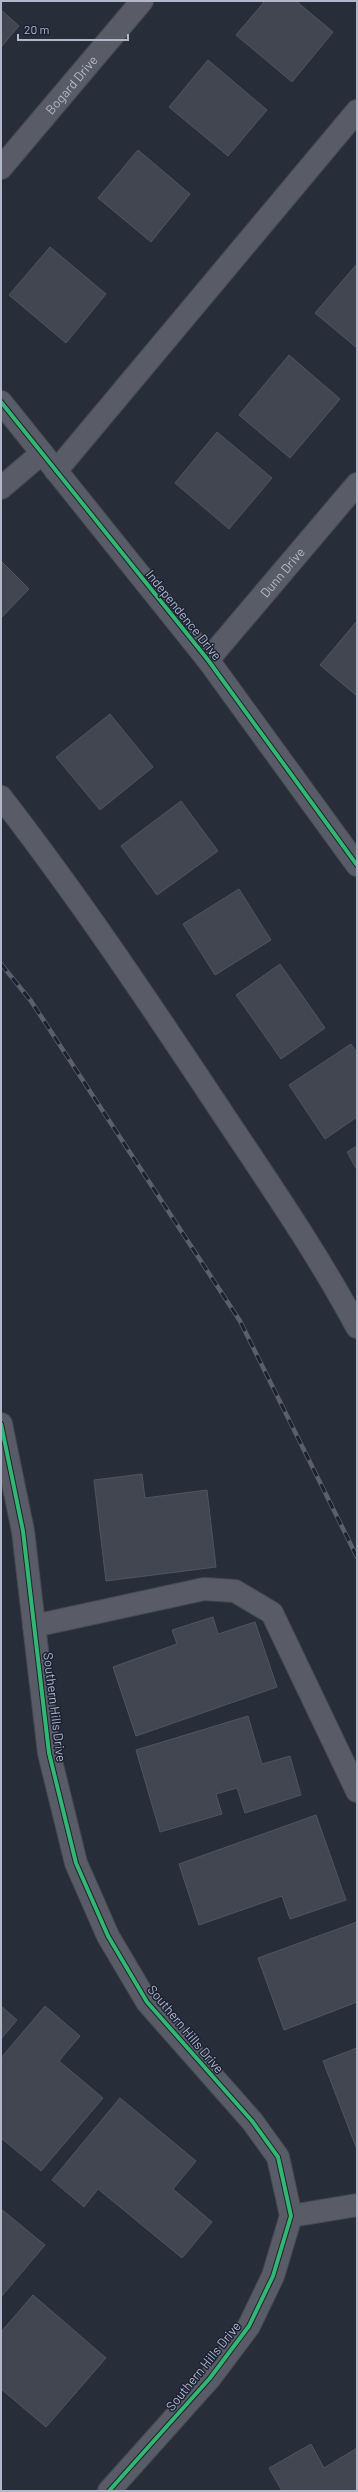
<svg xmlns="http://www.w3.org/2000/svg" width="358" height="2492" viewBox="0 0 358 2492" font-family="Barlow,sans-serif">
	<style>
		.building { fill: #414650; stroke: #505560 }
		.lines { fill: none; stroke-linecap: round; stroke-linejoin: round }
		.minor-casing { stroke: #454952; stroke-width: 24 }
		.minor { stroke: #595c66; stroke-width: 22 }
		.rail-casing { stroke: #5c606a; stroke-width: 4.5 }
		.rail { stroke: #1b2234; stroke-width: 3; stroke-dasharray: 9; stroke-linecap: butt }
		.cycleway-casing { stroke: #1b2234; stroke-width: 6 }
		.cycleway { stroke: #33b770; stroke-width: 4 }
		.labels { text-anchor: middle; stroke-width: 3; stroke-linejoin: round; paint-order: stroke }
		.street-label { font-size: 13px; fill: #b2b8ca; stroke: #1b2234 }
	</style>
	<rect width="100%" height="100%" fill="#282e39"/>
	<!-- building -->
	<path class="building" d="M265,1H296L333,32L292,82L236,35Z
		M1,10L19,26L1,47Z
		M208,60L267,110L228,156L169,107Z
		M138,150L190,194L151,242L98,198Z
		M50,247L106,294L66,343L9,295Z
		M356,265L357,266V348L315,313Z
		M289,355L340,399L290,458L239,415Z
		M217,432L272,478L229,529L175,483Z
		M1,561L29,589L1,618Z
		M357,621V696L320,665Z
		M110,714L153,767L100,810L56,757Z
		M181,801L218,851L157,895L121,846Z
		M239,889L271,940L215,975L183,924Z
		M280,964L325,1028L281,1059L236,995Z
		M351,1044L357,1053V1117L325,1139L289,1085Z
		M357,1146V1170L347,1152Z
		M142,1474L145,1498L207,1490L216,1567L106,1581L94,1480Z
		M213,1617L218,1634L255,1622L277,1687L136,1736L113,1667L177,1644L172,1630Z
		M248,1716L262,1764L290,1756L301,1795L245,1813L237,1788L216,1794L222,1814L160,1832L136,1750Z
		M316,1815L346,1900L290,1919L282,1896L199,1925L179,1864Z
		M357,1922V2002L284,2030L258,1958Z
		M1,2006L17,2020L1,2039Z
		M45,2006L80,2036L59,2061L103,2098L41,2171L1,2138V2058Z
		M357,2048V2147H356L323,2061Z
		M120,2098L196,2161L173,2189L212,2222L182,2258L98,2189L84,2207L52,2180Z
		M1,2209L45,2245L1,2297Z
		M33,2295L106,2358L46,2427L1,2389V2332Z
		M311,2444L324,2468L357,2448V2491H282L269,2468Z"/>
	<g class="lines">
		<!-- minor casing -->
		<g class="minor-casing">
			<g id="minor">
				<path id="s1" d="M1,168L142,1"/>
				<path d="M1,402L208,660L357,865"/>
				<path d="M56,471L357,111"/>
				<path d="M1,488L42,453"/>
				<path id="s2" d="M208,660L357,484"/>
				<path d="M1,797C77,895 146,998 215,1102C264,1176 315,1249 357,1327"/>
				<path d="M1,1424L23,1531L49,1753L76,1863L108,1936L147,2002L252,2121L278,2157L291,2216L273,2276L249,2326L210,2378L109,2491"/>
				<path d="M34,1626L204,1589L235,1591L272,1613L357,1791"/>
				<path d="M291,2216L357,2205"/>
			</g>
		</g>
		<!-- minor -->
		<use href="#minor" class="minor"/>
		<!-- rail casing -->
		<g class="rail-casing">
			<path id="rail" d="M1,964L31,1001L240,1321L357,1557"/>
		</g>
		<!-- rail -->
		<use href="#rail" class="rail"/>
		<!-- cycleway casing -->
		<g class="cycleway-casing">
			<path id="cycleway" d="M1,402L208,660L357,865
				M1,1424L23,1531L49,1753L76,1863L108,1936L147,2002L252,2121L278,2157L291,2216L273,2276L249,2326L210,2378L109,2491"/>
		</g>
		<!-- cycleway -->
		<use href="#cycleway" class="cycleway"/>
	</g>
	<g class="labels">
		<!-- street labels -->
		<g class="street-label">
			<text dy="5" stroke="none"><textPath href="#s1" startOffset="109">Bogard Drive</textPath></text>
			<text dy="5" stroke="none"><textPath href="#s2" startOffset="115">Dunn Drive</textPath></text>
			<text transform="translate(184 615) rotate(51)" y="5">Independence Drive</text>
			<text transform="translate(55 1707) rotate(83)" y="5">Southern Hills Drive</text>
			<text transform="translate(186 2029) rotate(50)" y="5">Southern Hills Drive</text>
			<text transform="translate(203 2366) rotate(-51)" y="5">Southern Hills Drive</text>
		</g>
	</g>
	<!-- border -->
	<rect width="358" height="2492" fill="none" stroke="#b2b8ca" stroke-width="4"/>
	<!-- scale -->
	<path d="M18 34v6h110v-6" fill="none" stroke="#b2b8ca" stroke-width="2"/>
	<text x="24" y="34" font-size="12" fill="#b2b8ca" stroke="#1b2234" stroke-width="3" paint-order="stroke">20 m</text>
</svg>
